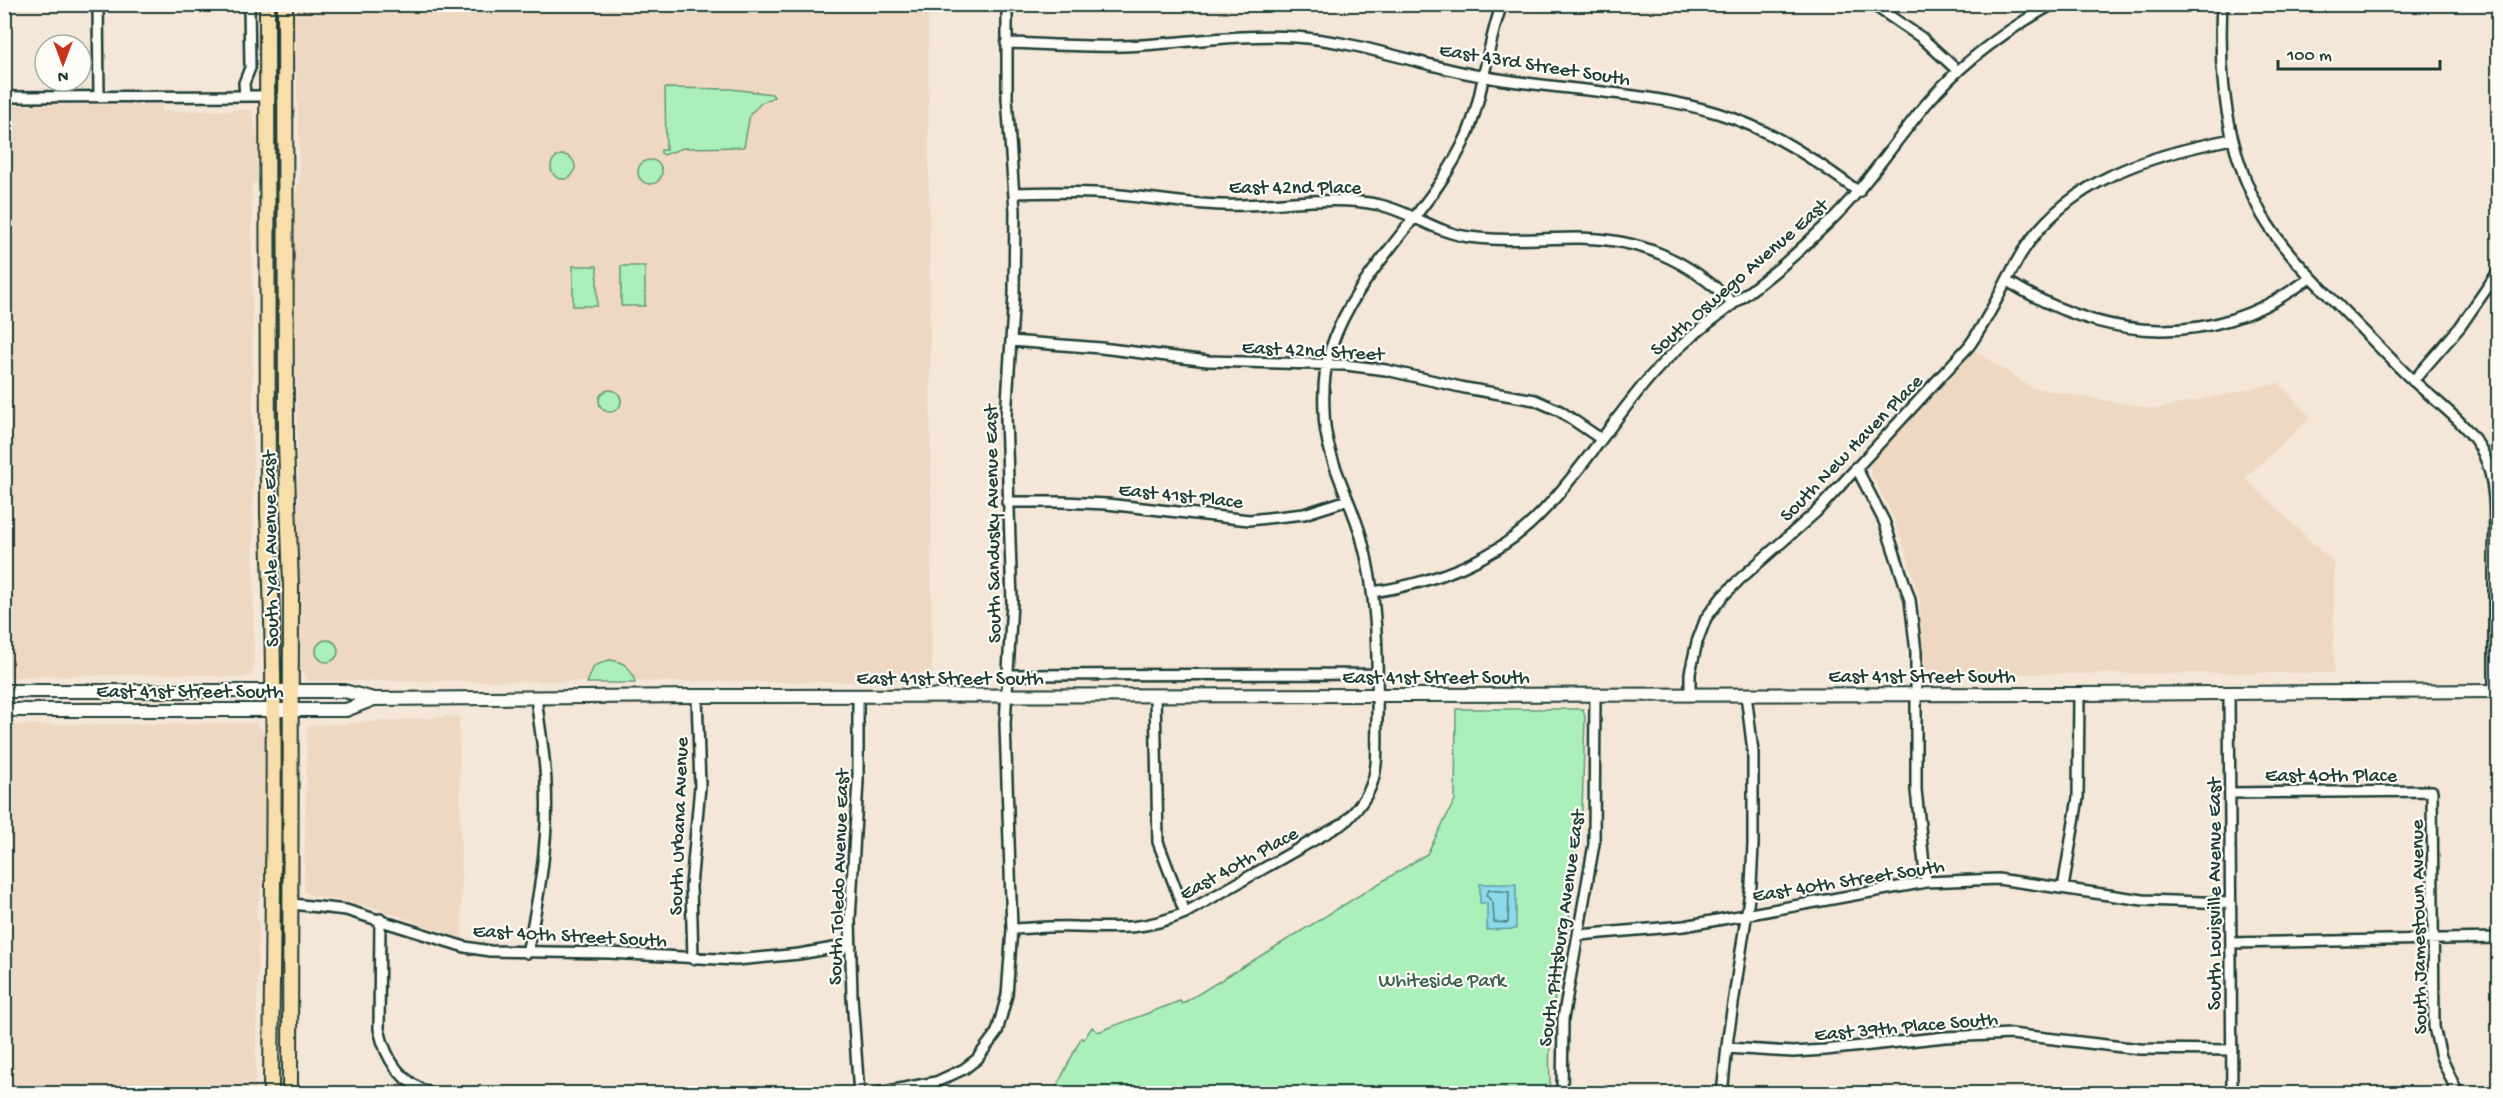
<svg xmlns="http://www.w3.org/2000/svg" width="2503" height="1098" viewBox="0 0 2503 1098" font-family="'Gochi Hand',sans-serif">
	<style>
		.built { fill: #eed8c2 }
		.green { fill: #abf0bb; stroke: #659678; stroke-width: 1.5 }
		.water { fill: #8cdae9; stroke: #609ba1; stroke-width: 1.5 }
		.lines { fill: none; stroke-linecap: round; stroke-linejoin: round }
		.shore { stroke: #4b7c7c; stroke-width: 1.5 }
		.street-casing { stroke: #1f3d34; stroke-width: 14 }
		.secondary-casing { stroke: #1f3d34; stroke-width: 16 }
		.primary-casing { stroke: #1f3d34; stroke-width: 18 }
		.street { stroke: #fdfcf7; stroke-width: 9 }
		.secondary { stroke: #fdfcf7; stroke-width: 12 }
		.primary { stroke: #f8deab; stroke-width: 14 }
		.labels { text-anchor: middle; stroke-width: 4.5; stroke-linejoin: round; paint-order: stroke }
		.street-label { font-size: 20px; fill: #1f3d34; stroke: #fdfcf7 }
		.park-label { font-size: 20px; fill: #3b614f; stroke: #fdfcf7 }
	</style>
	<rect width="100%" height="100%" fill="#f4e7d8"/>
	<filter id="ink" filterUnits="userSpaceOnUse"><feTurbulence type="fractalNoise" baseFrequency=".0167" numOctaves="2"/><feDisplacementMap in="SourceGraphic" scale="12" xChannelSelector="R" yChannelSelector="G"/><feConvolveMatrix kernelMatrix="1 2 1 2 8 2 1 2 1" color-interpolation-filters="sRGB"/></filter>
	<g filter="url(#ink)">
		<!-- built -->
		<path class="built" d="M294,5H928L932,682L308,681L300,667L294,204L300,175Z
			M5,105H162V111L252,110L257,137V183L252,184L254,666L252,675L239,678L186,674L5,677Z
			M1974,350L2032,388L2156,409L2279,383L2311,417L2245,478L2334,563V673L1923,674L1920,602L1908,558L1892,514L1870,472V461L1960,367Z
			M459,716L462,938L368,906L309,895L304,891L307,726Z
			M255,723L264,732L265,867L256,916L259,923L255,1093H5V725Z"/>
		<!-- green -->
		<path class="green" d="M665,88L731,89L772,94L774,97L761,103L750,114L744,147L683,148L664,155L661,153V150H666Z
			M551 167a12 12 0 1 1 24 0a12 12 0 1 1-24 0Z
			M638 172a12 12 0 1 1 24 0a12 12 0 1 1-24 0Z
			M573,266H597V306H573Z
			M621,266H645V306H621Z
			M599 401a11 11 0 1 1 22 0a11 11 0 1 1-22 0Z
			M316 651a11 11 0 1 1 22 0a11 11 0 1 1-22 0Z
			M609,660C624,661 632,668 635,683H587L594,666Z
			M1456,709H1583L1585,717L1582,811L1569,912L1570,917C1558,976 1545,1033 1551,1093L1053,1094L1081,1038L1084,1039L1092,1027L1098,1032L1180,1001L1182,1004L1427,854L1455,800Z"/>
		<!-- water -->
		<path class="water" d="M1480,884H1516V929L1487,930V903H1480Z"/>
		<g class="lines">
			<!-- shore -->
			<path class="shore" d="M1489,890L1509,892L1508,923L1494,922L1493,903L1486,895Z"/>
			<!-- street casing -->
			<g class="street-casing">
				<path id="street" d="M98,4L99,96
					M1872,4L1922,38L1958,71
					M2222,4C2218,77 2226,150 2262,215C2280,246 2306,272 2331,298C2356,323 2380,348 2404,372C2428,396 2469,423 2483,453C2499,486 2494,528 2494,564C2494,607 2494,649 2494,691
					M1006,43C1045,44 1084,47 1123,46C1180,44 1238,33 1295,37C1358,41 1419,65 1481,76C1559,91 1641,90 1717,113C1771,129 1815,160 1859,192
					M245,96L244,83L250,68L249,4
					M4,97L266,96
					M1014,193C1041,192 1068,192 1095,193C1138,195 1179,204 1222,205C1273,207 1330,194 1380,205C1411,212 1437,233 1469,237C1505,242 1542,238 1578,238C1641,239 1686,259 1732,302
					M2007,281C2107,343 2214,351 2311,277
					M1011,341L1101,348L1208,361L1346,365L1386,370L1465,388L1535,400L1560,411L1601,439
					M2413,381L2460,327L2498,272
					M1856,467L1884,521L1910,600L1916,652V790L1926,882
					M1007,502H1062L1107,504L1249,520L1304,514L1348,500
					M1373,592C1437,582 1499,559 1544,510C1583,469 1613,420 1650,377C1686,336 1731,307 1773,273C1791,259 1808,242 1824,227C1864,190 1892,145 1927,103C1962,62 2006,30 2053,4
					M1009,675L1377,674
					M2229,694L2232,1094
					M1155,695L1158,842L1185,913
					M1690,695V673L1697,642L1706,618L1722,597L1740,579L1816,512L1969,346C1990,317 2003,285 2021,254C2068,179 2150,155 2232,139
					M858,697V781L850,920L852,997L859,1094
					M2230,793L2432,791L2434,1027L2441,1057L2458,1094
					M2063,888L2078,798L2079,694
					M292,904L346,910L465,947L490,951L609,953L736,960L799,954L851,945
					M380,919L379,1029C386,1061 401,1082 432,1094
					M1012,929C1033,928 1055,926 1076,927C1118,928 1145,930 1185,913L1344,823C1355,812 1367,798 1372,783C1379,763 1376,740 1377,720C1378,657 1378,597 1361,536C1349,495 1324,455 1324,411C1323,390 1324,368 1331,348C1355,271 1434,211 1467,135C1484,94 1486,47 1502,4
					M1579,935L1684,926L1926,882L1998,879L2143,900L2231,903
					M2231,943L2498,938
					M527,953C539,897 549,841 546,784C545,755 539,725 536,697
					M693,959L691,886L700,786L697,696
					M1727,1048L1793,1052L1825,1050L1945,1037L2011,1034L2140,1049L2232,1050
					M873,1094L936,1082L964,1069L977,1059L997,1032L1007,995L1012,929L1005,724L1012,602L1006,417L1014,294L1015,211L1007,98V4
					M1562,1094L1563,1019L1594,844L1595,695
					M1722,1094L1728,1037L1751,885L1753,845V752L1746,694"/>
			</g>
			<!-- secondary casing -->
			<g class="secondary-casing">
				<path id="secondary" d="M4,691H344L374,699L697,696L2079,694L2498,691
					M4,710H346L374,699"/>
			</g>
			<!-- primary casing -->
			<g class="primary-casing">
				<path id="primary" d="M267,4L268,514C278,707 272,901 271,1094
					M285,4L286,444L291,585L290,1094"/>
			</g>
			<!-- street -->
			<use href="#street" class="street"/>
			<!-- secondary -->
			<use href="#secondary" class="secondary"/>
			<!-- primary -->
			<use href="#primary" class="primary"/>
		</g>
	</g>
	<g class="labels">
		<!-- street labels -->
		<g class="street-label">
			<text transform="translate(1535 63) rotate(9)" y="7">East 43rd Street South</text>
			<text x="1295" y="193">East 42nd Place</text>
			<text transform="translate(1738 276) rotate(-41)" y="7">South Oswego Avenue East</text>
			<text transform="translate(1313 349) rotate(3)" y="7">East 42nd Street</text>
			<text transform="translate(1850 447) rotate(-46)" y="7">South New Haven Place</text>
			<text transform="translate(1181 494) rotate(6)" y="7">East 41st Place</text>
			<text transform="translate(991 524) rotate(-91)" y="7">South Sandusky Avenue East</text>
			<text transform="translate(269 549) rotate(-91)" y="7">South Yale Avenue East</text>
			<text x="1922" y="682">East 41st Street South</text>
			<text x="1436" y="683">East 41st Street South</text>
			<text x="950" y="684">East 41st Street South</text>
			<text x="190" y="697">East 41st Street South</text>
			<text x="2331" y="781">East 40th Place</text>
			<text transform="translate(677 826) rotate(-88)" y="7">South Urbana Avenue</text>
			<text transform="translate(1238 862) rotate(-29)" y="7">East 40th Place</text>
			<text transform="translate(837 877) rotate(-88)" y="7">South Toledo Avenue East</text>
			<text transform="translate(1848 879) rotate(-9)" y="7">East 40th Street South</text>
			<text transform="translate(2213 894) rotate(-90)" y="7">South Louisville Avenue East</text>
			<text transform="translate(2417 927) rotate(-91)" y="7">South Jamestown Avenue</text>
			<text transform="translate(1560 928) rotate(-82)" y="7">South Pittsburg Avenue East</text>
			<text transform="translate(570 934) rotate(3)" y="7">East 40th Street South</text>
			<text transform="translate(1906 1025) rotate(-5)" y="7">East 39th Place South</text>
		</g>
		<!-- park labels -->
		<g class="park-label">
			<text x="1442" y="986">Whiteside Park</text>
		</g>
	</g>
	<!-- margin -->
	<rect width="2503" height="1098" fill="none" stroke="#fdfcf7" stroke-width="24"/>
	<rect x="12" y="12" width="2479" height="1074" fill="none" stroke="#1f3d34" stroke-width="2" filter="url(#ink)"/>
	<!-- north arrow -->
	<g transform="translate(63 63) rotate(180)"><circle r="28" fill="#fdfcf7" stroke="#a4b0a9" stroke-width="1.5"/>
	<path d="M0-4.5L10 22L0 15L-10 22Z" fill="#c8321e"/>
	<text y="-9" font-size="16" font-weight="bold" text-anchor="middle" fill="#1f3d34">N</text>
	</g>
	<!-- scale -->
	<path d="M2278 60v9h162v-9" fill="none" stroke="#1f3d34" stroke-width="3"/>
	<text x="2287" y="60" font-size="18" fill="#1f3d34" stroke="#fdfcf7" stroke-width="4.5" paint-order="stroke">100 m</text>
</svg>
